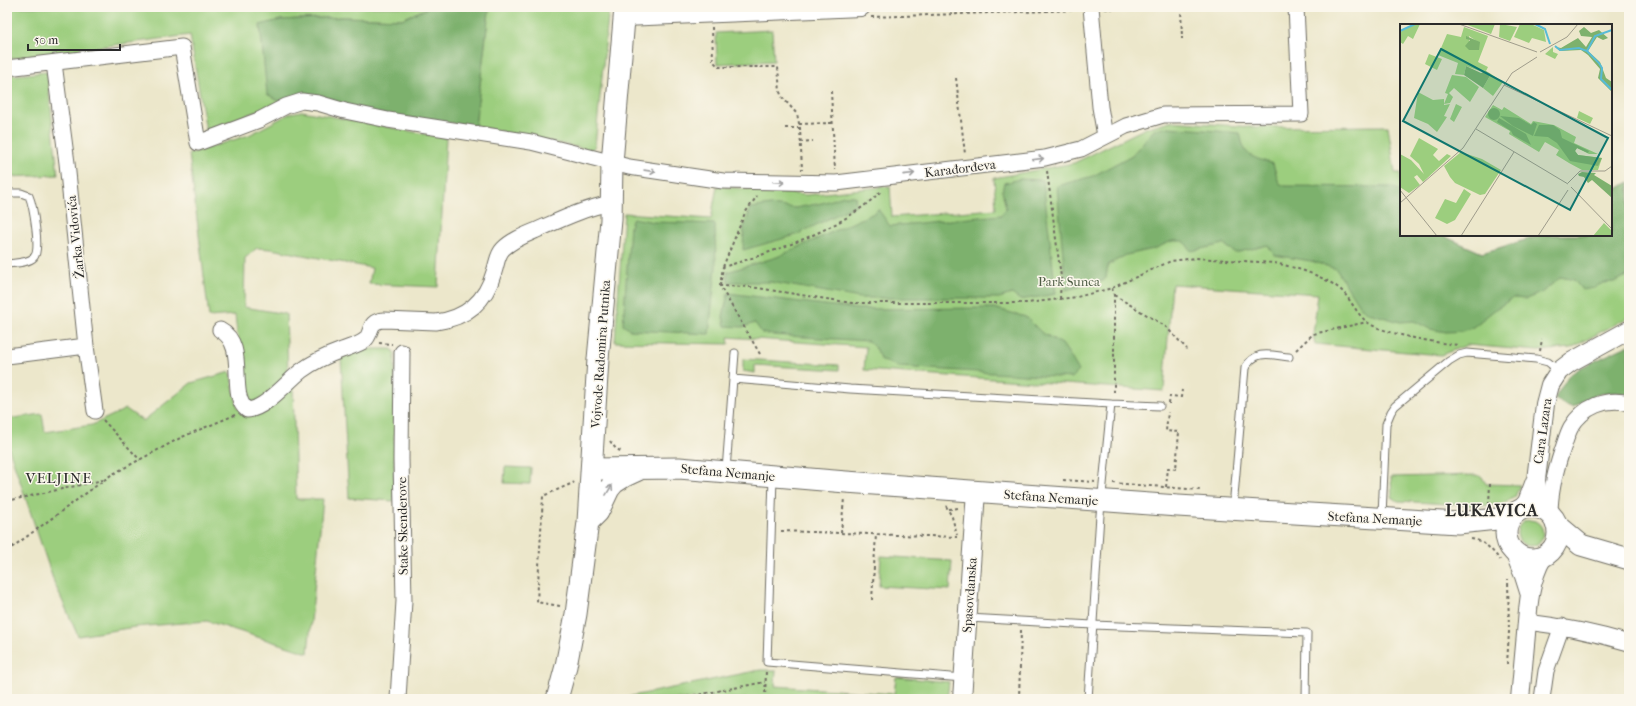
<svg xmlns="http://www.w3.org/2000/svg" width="1636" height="706" viewBox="0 0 1636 706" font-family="'IM FELL French Canon',serif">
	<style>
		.green { fill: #9cce7e; stroke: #647c54 }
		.forest { fill: #7db16d; stroke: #546e4c }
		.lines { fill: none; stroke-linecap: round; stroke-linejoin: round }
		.service-casing { stroke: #6f6d63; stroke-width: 9 }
		.minor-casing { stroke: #6f6d63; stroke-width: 17 }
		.tertiary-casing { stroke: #6f6d63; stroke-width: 20 }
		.secondary-casing { stroke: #6f6d63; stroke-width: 23 }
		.path { stroke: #6f6d63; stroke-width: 2; stroke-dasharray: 3 3; stroke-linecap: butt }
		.service { stroke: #fff; stroke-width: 7 }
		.minor { stroke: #fff; stroke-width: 15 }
		.tertiary { stroke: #fff; stroke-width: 18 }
		.secondary { stroke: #fff; stroke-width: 21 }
		.oneway { stroke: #a0a0a0 }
		.labels { text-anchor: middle; stroke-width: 3; stroke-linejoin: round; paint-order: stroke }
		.street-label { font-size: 13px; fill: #2b2b2b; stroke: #fbf7ec }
		.park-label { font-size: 13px; fill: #4d5c44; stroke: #fbf7ec }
		.quarter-label { font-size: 15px; letter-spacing: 1px; fill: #2b2b2b; stroke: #fbf7ec }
		.district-label { font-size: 17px; font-weight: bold; letter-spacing: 1px; fill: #2b2b2b; stroke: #fbf7ec }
		.inset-river { fill: none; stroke: #58bbd6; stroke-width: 2 }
		.inset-road { fill: none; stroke: #9f9c8b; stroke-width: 1 }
		.view { fill: #0f766e; fill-opacity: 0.15; stroke: #0f766e; stroke-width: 2 }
		.inset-edge { fill: none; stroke: #2b2b2b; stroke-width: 2 }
	</style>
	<rect width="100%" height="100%" fill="#fbf7ec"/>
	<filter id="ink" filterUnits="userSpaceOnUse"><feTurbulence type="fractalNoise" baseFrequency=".025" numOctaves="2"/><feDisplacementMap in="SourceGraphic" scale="8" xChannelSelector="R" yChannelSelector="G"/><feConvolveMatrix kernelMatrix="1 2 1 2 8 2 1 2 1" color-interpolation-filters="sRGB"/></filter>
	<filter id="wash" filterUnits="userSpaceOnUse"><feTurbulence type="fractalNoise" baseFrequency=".012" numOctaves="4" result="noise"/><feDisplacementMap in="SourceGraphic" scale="16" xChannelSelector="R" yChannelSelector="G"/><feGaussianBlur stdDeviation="0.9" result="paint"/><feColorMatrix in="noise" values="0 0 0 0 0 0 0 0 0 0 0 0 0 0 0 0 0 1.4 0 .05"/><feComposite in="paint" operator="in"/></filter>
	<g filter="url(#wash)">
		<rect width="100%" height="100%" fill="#ece7cb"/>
		<!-- green -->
		<path class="green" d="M7,7H430L402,19L343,17L280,20V102L206,131L190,35L7,59Z
			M480,7H609L595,146L591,150L475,126L489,11Z
			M772,30L774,61L717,64L716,33Z
			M47,72L58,175L7,177V76Z
			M302,111L446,138L438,287L369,284L372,268L271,249L257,248L245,258L244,307L286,314L288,373L260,400L248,404L241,369L235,315L209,317L189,154L249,135L291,113Z
			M1170,121L1252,127L1388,126L1395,173H1401V235H1441L1482,253L1542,235H1611V193L1629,182V317L1571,348L1538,351L1467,345L1441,355L1315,344L1313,334L1318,294L1172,284L1164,391L864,370L866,347L728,337L729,344L615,342L624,213L711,219L717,186L806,195L890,186L892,217L996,209L994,178L1074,163L1146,128Z
			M363,349H392L395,354L394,501L349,498L341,358Z
			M743,359L839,365V370L755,365V373L743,371Z
			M230,372L238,409L293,383L296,499H323L308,653L207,621L135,627L78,636L54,582L7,443V419L42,414L45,432L92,425L126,409L143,421L191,383Z
			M505,467L531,468L530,484L504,483Z
			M1477,475L1482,477L1486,484L1520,485L1515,497L1501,504L1479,506L1398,501L1392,497L1391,477Z
			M1517 533a13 13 0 1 1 26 0a13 13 0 1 1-26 0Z
			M881,556L952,561L950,590L879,586Z
			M760,670H776L775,686L894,694L896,677L949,682L947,699H618Z"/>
		<!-- forest -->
		<path class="forest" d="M430,7H480L489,11L475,126L280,102L267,94L260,25L280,20L343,17L402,19Z
			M1168,127L1240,133C1245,158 1250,156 1273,164L1279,183L1285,186L1392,187L1401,191V235H1441L1482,253L1542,235H1611V193L1629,182V275L1614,282L1603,283L1593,288L1582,290L1574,280L1561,277L1541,293L1526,299L1513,298L1497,308L1473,327L1463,331L1446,332L1430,329L1414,321L1400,322L1369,313L1360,307L1336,269L1311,261L1274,255L1268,245L1235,253L1224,244L1191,251L1184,241H1172L1154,249L1126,255L1108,265L1106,278L1103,281L1066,290L1057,186L1093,176L1132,155L1154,130Z
			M1020,179L1043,180L1056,294L1020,300L1012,294L999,298H860L771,282H728L727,272L777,257L874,213L878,209L890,226L1001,215L1006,208L1002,191L1004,183Z
			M844,196H855L856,205L796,235L743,250L744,227L751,208L770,205L795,208L822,203Z
			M633,218L654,222L715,224L716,267L709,334L630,330L623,325L630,226Z
			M728,293L857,309L994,308L1026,317L1041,332L1062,344L1069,354L1079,371L1072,378L899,367L881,360L875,348L868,341L773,335L762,333L755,323L743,327L725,326L723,317Z
			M1629,345V394C1604,390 1594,394 1573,407L1565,405L1555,398L1568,376L1580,368Z"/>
	</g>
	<g filter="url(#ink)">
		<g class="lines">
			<!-- service casing -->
			<g class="service-casing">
				<path id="service" d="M7,193H21L29,196C33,205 41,250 34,257C29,263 14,263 7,264
					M733,379L850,389L1111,404L1100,515L1088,699
					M1111,404L1160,406
					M726,470L735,353
					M773,478L767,662L963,678
					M1233,508L1245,368C1256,349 1270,355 1289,357
					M1382,516L1386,424L1391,412L1395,406L1449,361L1459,355L1467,353L1536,359L1548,362L1558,370
					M968,618L1093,625L1307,633L1306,699"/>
			</g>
			<!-- minor casing -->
			<g class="minor-casing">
				<path id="minor" d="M1091,7L1100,107L1105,136
					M54,63L67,163L86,346L95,411
					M7,68L182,47L198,143L259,120L286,106L302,101L318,103L345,111L388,120L531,142L629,167L723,181L836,183L1045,158L1081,149L1126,126L1163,115L1301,114L1296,7
					M220,330C249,345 227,394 247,410C264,410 287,382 301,371C313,362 328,355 342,350C349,347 359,345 365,340C373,333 367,321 384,320L436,322C467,318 486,301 494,272C497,264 497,255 503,249C512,240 525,235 537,230C562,219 585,208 611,203
					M7,356L86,346
					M1550,514C1550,492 1555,472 1562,451C1565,443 1567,434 1571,427C1583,407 1606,397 1629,403
					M1527,622C1562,626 1595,633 1629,643
					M398,699L404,601L401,459L402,352
					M1542,699L1546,671L1562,626"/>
			</g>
			<!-- tertiary casing -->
			<g class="tertiary-casing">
				<path id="tertiary" d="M624,17L861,7
					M1520,510L1527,502L1535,481
					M1544,510L1538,496L1536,480L1545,404L1550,385L1559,371L1571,362L1629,330
					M1514,552L1524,576L1530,595
					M962,699L976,491
					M1520,699C1522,677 1524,656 1526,634C1528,608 1529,581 1543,557"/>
			</g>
			<!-- secondary casing -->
			<g class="secondary-casing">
				<path id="secondary" d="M592,469L679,468L846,482L1178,506L1458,523L1497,519L1514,514
					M1506 533a26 26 0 1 1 52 0a26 26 0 1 1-52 0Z
					M588,522L598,512L609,489L614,483L625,476L638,470
					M1556,524L1581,545L1629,559
					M557,699L566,666L576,614L588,522L598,359L611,220L612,163L625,7"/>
			</g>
			<!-- path -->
			<path class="path" d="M1181,7L1182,39
				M1105,9L1145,7
				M871,17L1078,10
				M712,27L713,61L719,67H778L780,92L782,97L797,114L800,128L802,170
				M956,78L965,154
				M831,91L835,170
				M799,124L832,123
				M785,128H800
				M800,142L813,141
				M1047,171L1061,277L1060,299
				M723,267L745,213L757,196
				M720,286L723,267C773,252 844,229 881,191
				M1112,288L1114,295V392
				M1114,295L1165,326L1187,349
				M379,343L392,344
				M1296,350L1313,334L1367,322
				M1540,351L1542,339
				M760,354L720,286L751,287L852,303H1027L1077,297L1112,288L1171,261L1196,258L1274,263C1295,267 1329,277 1344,293C1352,302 1357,314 1367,322C1383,334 1437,343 1458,345
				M1169,404L1170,396L1181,397L1182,390
				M103,420L140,460
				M610,441L616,449L623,452
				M1063,480L1095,482
				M1113,483L1200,490
				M1166,487L1168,468L1176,469L1179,432L1166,431L1168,412
				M7,501L103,480
				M1489,504L1490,484
				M946,506L952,517L957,535
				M949,509L959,508
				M781,531L957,537
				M841,533L844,498
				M1471,539C1484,540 1492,550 1500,560
				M7,543L14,547
				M7,551L111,475L182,437L235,415
				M872,600L876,534
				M560,606L537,602L543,496L573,483L574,482
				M1507,664L1509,632L1508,579
				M676,699L765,682
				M765,699L766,670
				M1019,699L1021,630"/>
			<!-- service -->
			<use href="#service" class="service"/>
			<!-- minor -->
			<use href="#minor" class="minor"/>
			<!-- tertiary -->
			<use href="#tertiary" class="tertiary"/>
			<!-- secondary -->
			<use href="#secondary" class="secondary"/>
		</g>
		<!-- one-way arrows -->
		<defs><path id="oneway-shaft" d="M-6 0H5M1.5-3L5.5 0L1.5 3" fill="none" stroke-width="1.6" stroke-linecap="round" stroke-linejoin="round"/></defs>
		<g class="oneway">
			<use href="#oneway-shaft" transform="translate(1038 159) rotate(-7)"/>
			<use href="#oneway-shaft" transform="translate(650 171) rotate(8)"/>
			<use href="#oneway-shaft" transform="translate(909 174) rotate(-6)"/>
			<use href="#oneway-shaft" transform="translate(779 182) rotate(2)"/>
			<use href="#oneway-shaft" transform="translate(609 490) rotate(-59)"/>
		</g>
	</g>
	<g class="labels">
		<!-- street labels -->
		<g class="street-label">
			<text transform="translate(960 168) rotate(-7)" y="5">Karađorđeva</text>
			<text transform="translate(75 237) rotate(-96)" y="5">Žarka Vidovića</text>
			<text transform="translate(600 354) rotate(-86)" y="5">Vojvode Radomira Putnika</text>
			<text transform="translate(1542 431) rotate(-82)" y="5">Cara Lazara</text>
			<text transform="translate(728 472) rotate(5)" y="5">Stefana Nemanje</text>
			<text transform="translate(1051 497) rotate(4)" y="5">Stefana Nemanje</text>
			<text transform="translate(1375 518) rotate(3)" y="5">Stefana Nemanje</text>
			<text transform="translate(402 526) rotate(-91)" y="5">Stake Skenderove</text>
			<text transform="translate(969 595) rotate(-86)" y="5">Spasovdanska</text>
		</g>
		<!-- park labels -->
		<g class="park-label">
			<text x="1069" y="286">Park Sunca</text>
		</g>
		<!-- quarter labels -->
		<g class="quarter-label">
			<text x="59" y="483">VELJINE</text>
		</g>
		<!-- district labels -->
		<g class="district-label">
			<text x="1492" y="516">LUKAVICA</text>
		</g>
	</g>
	<!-- overview -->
	<g transform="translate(1400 24)">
		<rect width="212" height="212" fill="#ece7cb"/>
		<path d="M15,0H20L13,15L8,12L3,20L0,18V8ZM65,0H95L91,10ZM100,0L117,3L110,17L99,13ZM120,0H131L144,6L146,18L132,14L129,19L114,13ZM64,3L88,12L78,38L88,43L85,49L66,42L64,51L55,50L58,39L38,31L47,10L61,13ZM69,12L78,18L79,26H69ZM153,23V28L158,30L155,35L145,30ZM29,30L42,35L37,46L25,40ZM91,50L103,58L93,72L83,64ZM52,51L66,53L79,63L70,78L54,64L49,69L53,73L50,79L44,80L48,70L45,69ZM18,68L33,76L44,75V81L50,80L44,92L47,93L37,108L28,100L14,94ZM56,80L62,83L54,98L50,95ZM93,81L102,86L104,83L131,100L133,97L154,101L176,113L174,119L198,130H189L177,124L175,127L178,131L202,134L198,146H182L169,139L156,131L159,126L145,118L139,128L109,110L110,107L85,93ZM179,87L193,94L190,100L177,94ZM19,114L38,125L33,131L39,137L47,130L51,132L23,158L17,151L14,153L20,161L9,169L0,163V130L11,136L24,150L19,140L10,132ZM61,128L82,135L101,146L85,170L80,171L55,159L50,153L44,142ZM64,165L71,170L55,196L47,200L35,194L45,175L56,179ZM204,199L212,207V212H193Z" fill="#9cce7e" fill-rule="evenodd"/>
		<path d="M184,3L191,9L199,6L208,14L203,16L197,13L188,27L200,38L206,54L212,58V68L198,54L200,45L188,31L181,26L160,27L155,23L161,24L178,14L186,23L192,13L181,12L179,7ZM66,12L80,18L79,26H69L65,22L70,16L66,15ZM66,42L81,49L86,47L91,50L83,64L64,51ZM88 90a6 6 0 1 1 12 0a6 6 0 1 1-12 0ZM100,92L119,94L131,101L134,98L137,100L133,112L113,102ZM99,94L126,110L131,121L113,111L111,107L97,98ZM139,101H153L160,106L162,114L189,127L188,129L177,124L175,127L178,131L202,134L198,142L170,137L157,119L148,113L134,112ZM182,148L196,149L194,151L212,162V174L192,156L188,159L184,153L179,152L178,150Z" fill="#7db16d"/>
		<path class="inset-river" d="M135,0L145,5L150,20M0,7L15,0M155,22L160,26L179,24L187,27L199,39L202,44L201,55L212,66M187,27L195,12L212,6"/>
		<path class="inset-road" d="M59,0L137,28M140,28L167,13L178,0M104,61L212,112M76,105L168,160M168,159L180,147H205L212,142M171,163L212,205M0,166L37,212M0,179L63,124L112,49L137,33M61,212L114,128M138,212L168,166"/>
		<path class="view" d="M41,25L208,114L170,186L3,97Z"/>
		<rect width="212" height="212" class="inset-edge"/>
	</g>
	<!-- margin -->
	<rect width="1636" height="706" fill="none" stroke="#fbf7ec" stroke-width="24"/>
	<!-- scale -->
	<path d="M28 44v6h92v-6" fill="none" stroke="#2b2b2b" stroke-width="2"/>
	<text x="34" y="44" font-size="12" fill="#2b2b2b" stroke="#fbf7ec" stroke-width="3" paint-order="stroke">50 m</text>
</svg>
